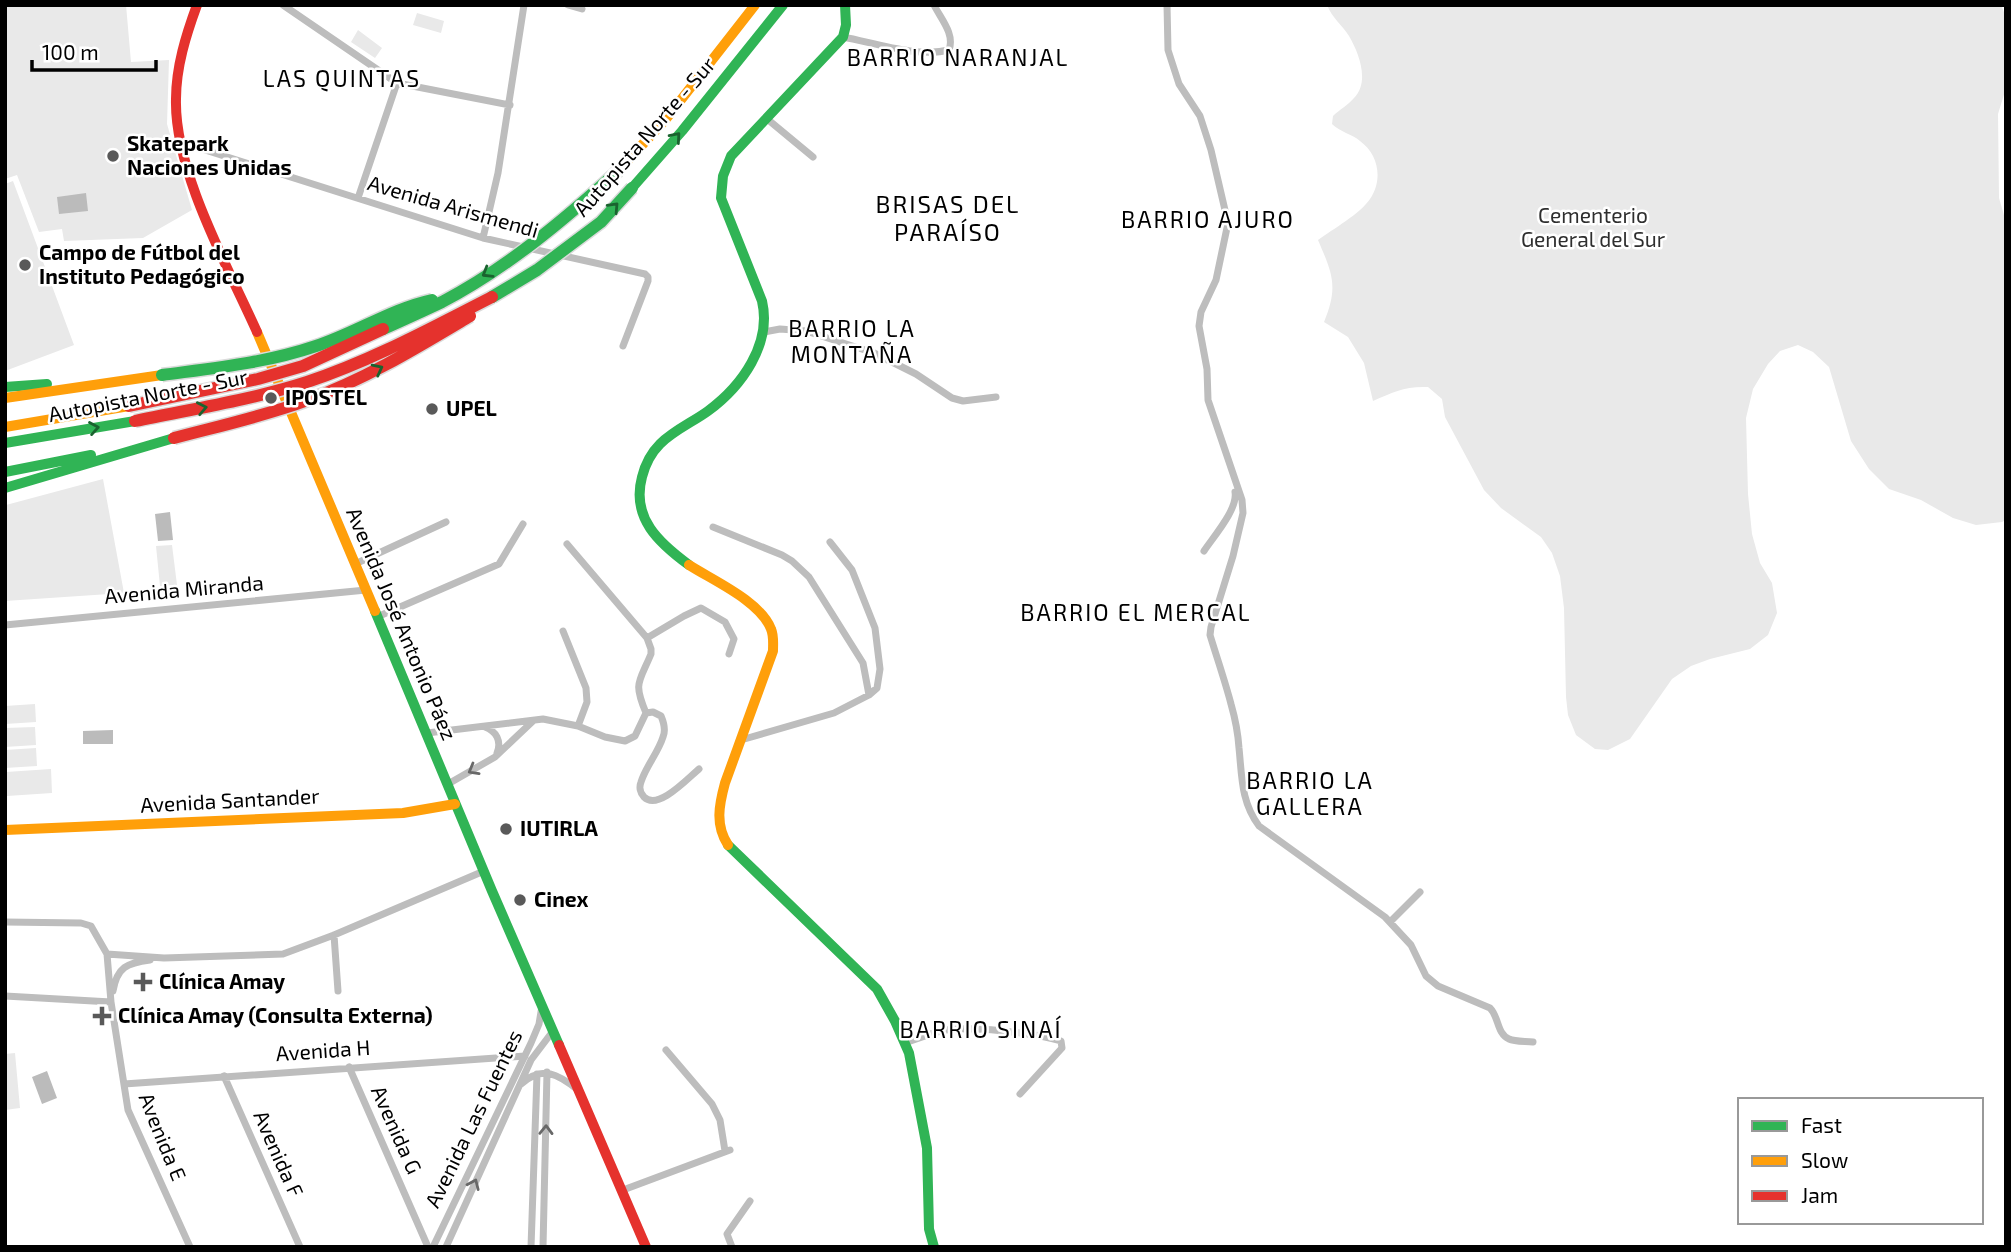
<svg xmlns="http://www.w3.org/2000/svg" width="2011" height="1252" viewBox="0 0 2011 1252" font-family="'Exo 2',sans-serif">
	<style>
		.green { fill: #e9e9e9 }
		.water { fill: #bbb }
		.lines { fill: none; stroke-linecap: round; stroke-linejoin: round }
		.street { stroke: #bdbdbd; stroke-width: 7 }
		.fast { stroke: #30b455; stroke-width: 10 }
		.slow { stroke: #ff9f0a; stroke-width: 10 }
		.jam { stroke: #e5322d; stroke-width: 10 }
		.fast-bridge-casing { stroke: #dbdbdb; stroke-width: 15; stroke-linecap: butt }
		.jam-bridge-casing { stroke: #dbdbdb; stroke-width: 15; stroke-linecap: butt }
		.fast-bridge { stroke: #30b455; stroke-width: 12 }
		.jam-bridge { stroke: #e5322d; stroke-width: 12 }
		.oneway { stroke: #1a632f }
		.oneway2 { stroke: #686868 }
		.poi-dot { fill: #595959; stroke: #fff; stroke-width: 2.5 }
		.labels { text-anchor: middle; stroke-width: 5; stroke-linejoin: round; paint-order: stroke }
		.street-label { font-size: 21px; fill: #000; stroke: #fff }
		.poi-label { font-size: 21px; font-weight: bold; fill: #000; stroke: #fff; text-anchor: start }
		.park-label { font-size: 21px; fill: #2e2e2e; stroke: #fff }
		.neighbourhood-label { font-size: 23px; letter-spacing: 2px; fill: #000; stroke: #fff }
		.quarter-label { font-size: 24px; letter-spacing: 2px; fill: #000; stroke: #fff }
	</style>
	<rect width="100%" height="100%" fill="#fff"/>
	<!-- green -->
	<path class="green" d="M5,5H126L131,62L169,60L167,124L192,210L143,238L64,241L62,229L39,232L17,175L5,179Z
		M1327,5H2001L2006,17V88L1998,114L1999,198L2006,222V520L2002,522L1976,525L1953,518L1921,500L1889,489L1869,469L1851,441L1829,367L1813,352L1798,345L1780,351L1768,364L1753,389L1746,418L1748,494L1752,534L1760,563L1772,583L1777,613L1768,635L1750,649L1710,659L1691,666L1672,679L1630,739L1608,750L1595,749L1576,735L1568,715L1566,697L1564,608L1560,576L1552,553L1541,537L1501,508L1484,490L1445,417L1442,399L1428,387C1405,386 1393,392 1373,401L1364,363L1348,337L1324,322C1339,286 1332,273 1318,240C1333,229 1360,214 1370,199C1383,180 1379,155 1360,141C1352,134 1340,132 1332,124L1333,116C1339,110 1348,105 1354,98C1370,82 1359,53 1349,36C1342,25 1332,18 1327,5Z
		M417,13L444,21L441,33L413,25Z
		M358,30L382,48L375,58L351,42Z
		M13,181L74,345L5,371V184Z
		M103,479L124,593L5,601L6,505Z
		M172,545L177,585L160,586L156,546Z
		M35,704L36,722L5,724V706Z
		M35,727L36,745L5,747V728Z
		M36,748L37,766L5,768V750Z
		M51,769L52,793L7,796L6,772Z
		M15,1053L20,1108L5,1110V1054Z"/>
	<!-- water -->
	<path class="water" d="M86,193L88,211L59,214L57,197Z
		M170,512L173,540L158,541L155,514Z
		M113,730V744H83V731Z
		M47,1071L57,1098L42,1104L32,1077Z"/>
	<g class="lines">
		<!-- street -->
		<path class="street" d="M283,5L397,83L510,105
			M568,5L582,9
			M1167,5L1168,50L1179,84L1200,116L1211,150L1228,223L1216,280L1201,312L1199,326L1207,369L1208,400L1242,500L1243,513L1233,556L1211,627L1210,635C1217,658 1225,681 1231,704C1235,718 1238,733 1239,748C1242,777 1241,802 1259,826L1385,917L1411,945L1426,976L1438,986L1490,1008C1499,1017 1497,1034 1509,1039C1515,1042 1526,1041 1533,1042
			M843,37C875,43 918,58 949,50C955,34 941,19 934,5
			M766,118L813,157
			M180,142L483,238L645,274L648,277V281L623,346
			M358,198L397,83
			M483,238L498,173L524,5
			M764,332L780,329L806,331L874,353L916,374L952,398L963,401L996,397
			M713,527L782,555L792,561L809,577L863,663L869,695
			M567,544L647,638L651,649V654C639,683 633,682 646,713
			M1204,551C1214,536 1238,509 1235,492
			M355,564L446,522
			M377,617L499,564L523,524
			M5,625L366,590
			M563,631L586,688L587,702L578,726
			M647,638L684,616L701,608L725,622L734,639L729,654
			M485,727C496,731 502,741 497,753
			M427,733L543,719L578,726L605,737L625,741L635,736L646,713L653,712L661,716C664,723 666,730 663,737C658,753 646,766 641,782C639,787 640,793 644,797C658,811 688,778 699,769
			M741,740L834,713L869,695L877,688L880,669L875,628L852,570L830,542
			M448,784L495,757L533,721
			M5,922L81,923L91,926L107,954L111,1002L128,1110L190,1247
			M1390,922L1420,892
			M334,935L338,991
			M107,954L164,958L283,954L334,935L484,871
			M113,991C117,967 127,963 150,960
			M5,996L111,1002
			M905,1043C916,1039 929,1034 941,1031C967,1025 1035,1033 1061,1041L1062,1048L1020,1094
			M666,1050L712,1104L720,1120L725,1151
			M349,1067L428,1247
			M224,1076L300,1247
			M124,1084L525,1056
			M521,1084C543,1065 558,1074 578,1090
			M623,1190L730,1150
			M433,1247L531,1043L539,1024L542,1006
			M446,1247L531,1060L553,1031
			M531,1247L537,1074
			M543,1247L547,1072
			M732,1247L727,1234L750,1201"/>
		<!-- fast -->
		<path class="fast" d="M632,188L682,131L783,5
			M5,387L47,384
			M5,443L135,421
			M5,472L91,455
			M5,488L174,438
			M689,565C659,543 631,518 642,477C645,465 651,453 660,444C674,430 693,422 708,411C742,386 772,344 762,301L721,198L723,176L731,156L843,37L846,25L845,5
			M375,611L492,891L559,1045
			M728,845L877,989L895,1021L909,1053L927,1148L929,1229L934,1247"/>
		<!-- slow -->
		<path class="slow" d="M618,171L666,119L755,5
			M257,332L375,611
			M5,398L162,375
			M5,427L129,406
			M689,565C714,581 760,601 771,629C774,636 773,643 773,651L725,783C719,805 715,825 728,845
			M5,830L403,813L455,804"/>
		<!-- jam -->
		<path class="jam" d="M197,5C186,35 176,67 176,99C174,171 228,267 257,332
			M559,1045L646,1247"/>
		<!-- fast-bridge casing -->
		<g class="fast-bridge-casing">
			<path id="fast-bridge" d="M492,297L537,270L601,222L632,188
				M383,329C403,320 423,311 442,302C507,268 564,220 618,171
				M162,375C214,368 266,363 316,346C356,333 391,309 432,300"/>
		</g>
		<!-- jam-bridge casing -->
		<g class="jam-bridge-casing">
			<path id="jam-bridge" d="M129,406L258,379L303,366L383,329
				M135,421C192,409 251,400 307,382C373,360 431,328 492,297
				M174,438C219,426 265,416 308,400C366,379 418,347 470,316"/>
		</g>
		<!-- fast-bridge -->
		<use href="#fast-bridge" class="fast-bridge"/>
		<!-- jam-bridge -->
		<use href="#jam-bridge" class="jam-bridge"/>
	</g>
	<!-- one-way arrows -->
	<defs><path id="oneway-chevron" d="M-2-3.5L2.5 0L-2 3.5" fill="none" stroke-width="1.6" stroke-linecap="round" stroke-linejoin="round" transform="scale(1.75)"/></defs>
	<g class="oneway">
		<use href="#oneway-chevron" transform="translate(676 137) rotate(-49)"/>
		<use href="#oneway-chevron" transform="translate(614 207) rotate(-47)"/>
		<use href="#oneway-chevron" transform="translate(487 273) rotate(149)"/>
		<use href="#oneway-chevron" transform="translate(378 369) rotate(-27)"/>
		<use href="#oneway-chevron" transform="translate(202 408) rotate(-11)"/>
		<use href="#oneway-chevron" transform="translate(94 428) rotate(-10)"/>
	</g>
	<g class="oneway2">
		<use href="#oneway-chevron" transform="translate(473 770) rotate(150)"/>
		<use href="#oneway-chevron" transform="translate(546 1130) rotate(-89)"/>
		<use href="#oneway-chevron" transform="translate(474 1184) rotate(-66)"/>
	</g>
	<!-- markers -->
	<g class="poi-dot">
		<circle cx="113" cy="156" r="7"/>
		<circle cx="25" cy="265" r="7"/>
		<circle cx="271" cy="398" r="7"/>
		<circle cx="432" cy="409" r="7"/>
		<circle cx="506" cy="829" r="7"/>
		<circle cx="520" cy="900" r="7"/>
		<path d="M139.5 971.5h7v7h7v7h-7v7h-7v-7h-7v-7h7z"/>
		<path d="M98.5 1005.5h7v7h7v7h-7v7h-7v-7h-7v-7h7z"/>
	</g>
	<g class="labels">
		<!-- street labels -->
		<g class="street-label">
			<text transform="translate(645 137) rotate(-49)" y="7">Autopista Norte - Sur</text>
			<text transform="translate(453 207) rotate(16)" y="7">Avenida Arismendi</text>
			<text transform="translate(148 396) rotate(-11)" y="7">Autopista Norte - Sur</text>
			<text transform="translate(184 590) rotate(-5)" y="7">Avenida Miranda</text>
			<text transform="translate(401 624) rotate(67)" y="7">Avenida José Antonio Páez</text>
			<text transform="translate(230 801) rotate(-3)" y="7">Avenida Santander</text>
			<text transform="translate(323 1051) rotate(-4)" y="7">Avenida H</text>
			<text transform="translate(474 1119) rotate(-64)" y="7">Avenida Las Fuentes</text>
			<text transform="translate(396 1130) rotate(66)" y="7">Avenida G</text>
			<text transform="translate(162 1137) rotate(68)" y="7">Avenida E</text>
			<text transform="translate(278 1154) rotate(66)" y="7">Avenida F</text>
		</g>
		<!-- poi labels -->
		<g class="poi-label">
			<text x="127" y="151">Skatepark<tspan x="127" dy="24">Naciones Unidas</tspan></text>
			<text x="39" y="260">Campo de Fútbol del<tspan x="39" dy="24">Instituto Pedagógico</tspan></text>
			<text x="285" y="405">IPOSTEL</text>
			<text x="446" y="416">UPEL</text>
			<text x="520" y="836">IUTIRLA</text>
			<text x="534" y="907">Cinex</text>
			<text x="159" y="989">Clínica Amay</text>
			<text x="118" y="1023">Clínica Amay (Consulta Externa)</text>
		</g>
		<!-- park labels -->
		<g class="park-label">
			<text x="1593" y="223">Cementerio<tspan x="1593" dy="24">General del Sur</tspan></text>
		</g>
		<!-- neighbourhood labels -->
		<g class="neighbourhood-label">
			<text x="958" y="66">BARRIO NARANJAL</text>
			<text x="342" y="87">LAS QUINTAS</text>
			<text x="1208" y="228">BARRIO AJURO</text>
			<text x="852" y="337">BARRIO LA<tspan x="852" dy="26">MONTAÑA</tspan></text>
			<text x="1136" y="621">BARRIO EL MERCAL</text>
			<text x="1310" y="789">BARRIO LA<tspan x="1310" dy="26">GALLERA</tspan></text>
			<text x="981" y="1038">BARRIO SINAÍ</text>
		</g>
		<!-- quarter labels -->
		<g class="quarter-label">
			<text x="948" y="213">BRISAS DEL<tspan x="948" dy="28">PARAÍSO</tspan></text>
		</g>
	</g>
	<!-- border -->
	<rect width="2011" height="1252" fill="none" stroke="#000000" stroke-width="14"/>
	<!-- legend -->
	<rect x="1738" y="1098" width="245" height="126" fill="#ffffff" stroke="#999999" stroke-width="2"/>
	<rect x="1752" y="1121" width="35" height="10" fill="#30b455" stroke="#999999" stroke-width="2"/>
	<text x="1801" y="1133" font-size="21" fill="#000000">Fast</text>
	<rect x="1752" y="1156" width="35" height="10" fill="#ff9f0a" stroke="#999999" stroke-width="2"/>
	<text x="1801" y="1168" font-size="21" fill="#000000">Slow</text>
	<rect x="1752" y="1191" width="35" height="10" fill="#e5322d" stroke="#999999" stroke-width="2"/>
	<text x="1801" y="1203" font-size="21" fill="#000000">Jam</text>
	<!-- scale -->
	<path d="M32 60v10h124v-10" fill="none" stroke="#000000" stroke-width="3.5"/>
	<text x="42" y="60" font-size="21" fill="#000000" stroke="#ffffff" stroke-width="5" paint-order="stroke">100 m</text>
</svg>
